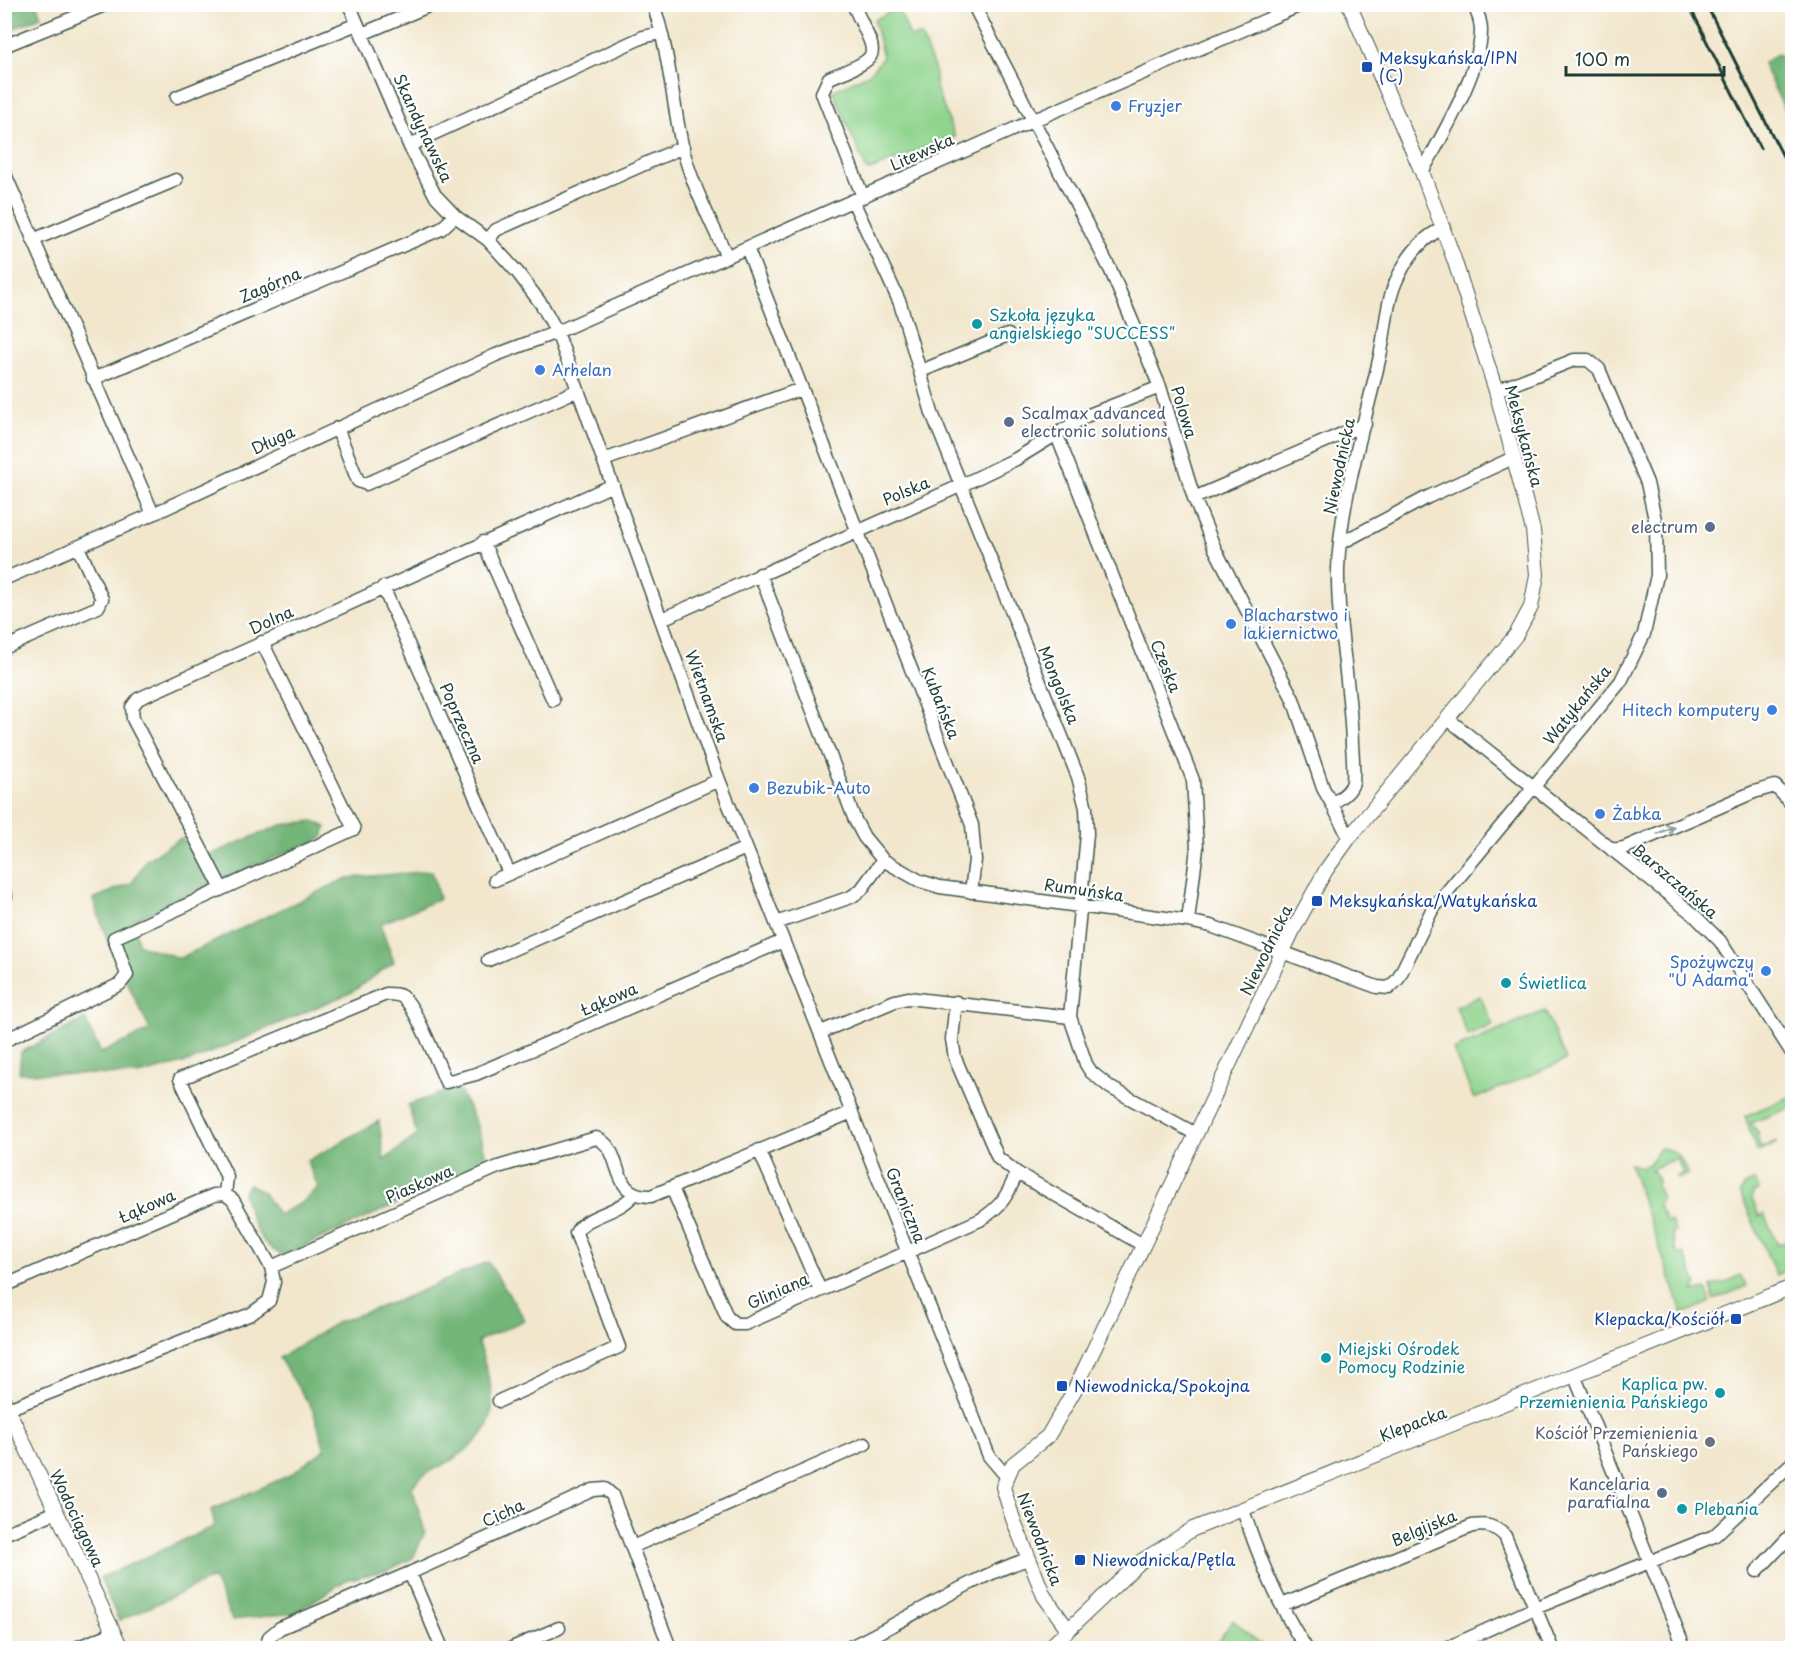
<svg xmlns="http://www.w3.org/2000/svg" width="1797" height="1653" viewBox="0 0 1797 1653" font-family="'Playpen Sans',sans-serif">
	<style>
		.green { fill: #8fd48d; stroke: #578860; stroke-width: 1.5 }
		.forest { fill: #73b678; stroke: #497a56; stroke-width: 1.5 }
		.lines { fill: none; stroke-linecap: round; stroke-linejoin: round }
		.minor-casing { stroke: #3f564b; stroke-width: 15 }
		.tertiary-casing { stroke: #3f564b; stroke-width: 16 }
		.minor { stroke: #fff; stroke-width: 12 }
		.tertiary { stroke: #fff; stroke-width: 14 }
		.rail { stroke: #1f3d34; stroke-width: 3 }
		.oneway { stroke: #8f9e9a }
		.transit-dot { fill: #1a4fb4; stroke: #fff; stroke-width: 2 }
		.shop-dot { fill: #3f7fe0; stroke: #fff; stroke-width: 2 }
		.culture-dot { fill: #0f9aa8; stroke: #fff; stroke-width: 2 }
		.service-dot { fill: #5c6f8a; stroke: #fff; stroke-width: 2 }
		.worship-dot { fill: #6b7280; stroke: #fff; stroke-width: 2 }
		.labels { text-anchor: middle; stroke-width: 4.5; stroke-linejoin: round; paint-order: stroke }
		.transit-label { font-size: 16px; fill: #164399; stroke: #fff; text-anchor: start }
		.shop-label { font-size: 16px; fill: #366cbe; stroke: #fff; text-anchor: start }
		.street-label { font-size: 16px; fill: #1f3d34; stroke: #fff }
		.culture-label { font-size: 16px; fill: #0d838f; stroke: #fff; text-anchor: start }
		.service-label { font-size: 16px; fill: #4e5e75; stroke: #fff; text-anchor: end }
		.worship-label { font-size: 16px; fill: #5b616d; stroke: #fff; text-anchor: end }
	</style>
	<rect width="100%" height="100%" fill="#fff"/>
	<filter id="ink" filterUnits="userSpaceOnUse"><feTurbulence type="fractalNoise" baseFrequency=".0167" numOctaves="2"/><feDisplacementMap in="SourceGraphic" scale="12" xChannelSelector="R" yChannelSelector="G"/><feConvolveMatrix kernelMatrix="1 2 1 2 8 2 1 2 1" color-interpolation-filters="sRGB"/></filter>
	<filter id="wash" filterUnits="userSpaceOnUse"><feTurbulence type="fractalNoise" baseFrequency=".008" numOctaves="4" result="noise"/><feDisplacementMap in="SourceGraphic" scale="24" xChannelSelector="R" yChannelSelector="G"/><feGaussianBlur stdDeviation="1.35" result="paint"/><feColorMatrix in="noise" values="0 0 0 0 0 0 0 0 0 0 0 0 0 0 0 0 0 1.4 0 .05"/><feComposite in="paint" operator="in"/></filter>
	<g filter="url(#wash)">
		<rect width="100%" height="100%" fill="#f2e7cd"/>
		<!-- green -->
		<path class="green" d="M898,8L910,37L921,36L934,68L936,88L955,137L867,171L833,91L870,73L883,57L874,20Z
			M1480,996L1493,1025L1468,1036L1456,1007Z
			M1545,1011L1566,1060L1474,1099L1453,1050Z
			M1792,1096V1107L1751,1123L1759,1134L1757,1136L1761,1148L1777,1141L1776,1144L1757,1151L1745,1116Z
			M1660,1148C1678,1149 1681,1159 1688,1174L1678,1179L1677,1176L1683,1174L1677,1158L1651,1169L1658,1180L1657,1187L1662,1198L1658,1205L1667,1222L1671,1221L1675,1232L1672,1233L1676,1252L1681,1255L1684,1254L1697,1283L1694,1292L1706,1289L1711,1302L1683,1314L1629,1163L1642,1168L1650,1163Z
			M1755,1180L1759,1190L1753,1193L1752,1199L1759,1216L1764,1214L1778,1245L1792,1239V1267L1776,1275L1740,1192L1745,1185Z
			M1740,1275L1747,1286L1714,1300L1711,1286L1726,1283Z
			M1233,1620L1265,1648H1213Z"/>
		<!-- forest -->
		<path class="forest" d="M5,4L37,5L41,17L5,32Z
			M1777,54L1792,63V125L1766,71L1764,63Z
			M313,821L326,827L323,838L214,882L133,921L139,945L180,958L347,878L432,871L439,899L380,924L394,962L352,992L191,1061L139,1075L19,1073L21,1052L85,1019L101,1053L150,1030L109,945L93,899L132,883L146,860L181,838L205,857L281,825Z
			M458,1087L476,1123L488,1162L304,1246L282,1255C256,1243 252,1220 243,1194L249,1184L264,1193L278,1215L303,1202L318,1187L307,1161L379,1121L384,1160L417,1135L408,1105Z
			M488,1262L525,1320L478,1341C494,1396 509,1426 450,1461C435,1470 422,1472 412,1487L425,1532L413,1558L388,1570L346,1580L295,1613L232,1620L213,1578L119,1621L100,1578L215,1526L211,1510L290,1475L325,1449L313,1410L279,1358L338,1322L397,1301Z"/>
	</g>
	<g filter="url(#ink)">
		<g class="lines">
			<!-- minor casing -->
			<g class="minor-casing">
				<path id="minor" d="M349,4L410,147L435,195L455,216L488,240L518,273L542,305L557,332L719,780L989,1456L1006,1476
					M653,4C669,50 672,99 682,145C691,184 711,221 727,257
					M853,4C877,58 887,55 829,78L822,93L863,197
					M973,4L1111,271L1160,387L1194,498L1215,549L1293,699L1323,788L1332,804
					M362,34L433,4
					M4,46L107,4
					M177,97L357,24
					M410,147L422,139L643,37L660,33
					M4,172L153,514
					M1422,172C1441,138 1481,70 1481,31C1481,21 1478,13 1473,4
					M853,201L900,303L932,413L1078,777L1086,808L1087,834L1070,1017L1086,1064L1091,1072L1111,1088L1196,1134
					M33,240L176,180
					M488,240L496,230L683,147
					M747,248L972,825L975,860L971,892
					M921,371L1008,335
					M93,379L441,229L455,216
					M337,428L358,481L366,484L578,390
					M1056,433L1193,780L1197,848L1188,921
					M604,460L801,389
					M1194,498L1365,424
					M483,542L553,700
					M1341,543L1428,497L1513,458
					M760,574L855,820L864,837L883,860L920,881L940,887L1188,921L1211,926L1377,987L1389,988L1398,979L1432,910L1621,681L1644,634L1657,575L1656,524L1647,483L1599,369L1588,360H1574L1496,391
					M4,579L153,514L496,355L557,332L1032,121L1303,4
					M383,587L509,873
					M662,619L960,486L1016,459L1086,416L1160,387
					M4,648L98,607L102,599L78,547
					M1448,719L1693,914L1720,941L1792,1053
					M1349,838L1332,804C1340,798 1351,792 1353,782C1354,770 1353,757 1352,745C1351,687 1337,628 1338,569C1340,501 1365,423 1380,356C1386,329 1386,301 1398,277C1408,256 1422,237 1444,228
					M1612,850L1624,848L1754,792L1775,786L1792,804
					M495,880L719,780
					M222,889L133,719L132,707L138,699L613,485
					M4,896H6
					M776,923L851,897L861,890L883,860
					M488,960L746,848
					M956,1002L952,1039L955,1058L998,1158L1017,1173L1143,1245
					M821,1032L895,1001L908,998L1070,1017
					M4,1041L120,984L127,975L114,938L354,829L262,642
					M759,1150L820,1290
					M672,1188L727,1317L735,1324H745L980,1220C1002,1206 1007,1196 1017,1173
					M225,1194L227,1177L180,1079L386,994C392,994 399,994 404,998C417,1010 438,1064 446,1082L476,1074L783,941
					M4,1286L214,1195L225,1194L233,1200L271,1267
					M1575,1377L1681,1639
					M499,1401L619,1347L576,1233C584,1215 619,1214 634,1194
					M8,1409L251,1314L269,1301L274,1282L271,1267L498,1167L596,1138C626,1149 607,1197 651,1196L852,1112
					M1243,1510C1259,1558 1278,1606 1306,1648
					M4,1534L56,1512
					M632,1547L865,1444
					M1757,1571L1792,1534
					M410,1573L442,1648
					M1282,1605L1472,1526C1486,1524 1494,1525 1505,1536L1552,1648
					M76,1648L113,1633
					M266,1648L269,1637L280,1628L410,1573L593,1490L605,1489L612,1495L670,1648
					M512,1648L559,1628
					M848,1648C908,1620 965,1580 1028,1559
					M1447,1648L1535,1608L1714,1536L1792,1463"/>
			</g>
			<!-- tertiary casing -->
			<g class="tertiary-casing">
				<path id="tertiary" d="M4,1401L121,1648
					M1067,1628L1044,1596L1013,1519L1003,1487L1013,1464L1048,1436L1075,1389L1293,930L1326,870L1349,838L1516,635L1531,607L1537,575L1533,530L1496,391L1454,259L1422,172L1349,4
					M1049,1648L1140,1562L1193,1529L1792,1287"/>
			</g>
			<!-- minor -->
			<use href="#minor" class="minor"/>
			<!-- tertiary -->
			<use href="#tertiary" class="tertiary"/>
			<!-- rail -->
			<path class="rail" d="M1688,4L1705,36
				M1706,4L1792,174
				M1701,30L1760,148"/>
		</g>
		<!-- one-way arrows -->
		<defs><path id="oneway-shaft" d="M-6 0H5M1.5-3L5.5 0L1.5 3" fill="none" stroke-width="1.6" stroke-linecap="round" stroke-linejoin="round" transform="scale(1.5)"/></defs>
		<use class="oneway" href="#oneway-shaft" transform="translate(1666 830) rotate(-24)"/>
	</g>
	<!-- markers -->
	<g class="transit-dot">
		<rect x="1361" y="61" width="12" height="12" rx="3"/>
		<rect x="1311" y="895" width="12" height="12" rx="3"/>
		<rect x="1730" y="1313" width="12" height="12" rx="3"/>
		<rect x="1056" y="1380" width="12" height="12" rx="3"/>
		<rect x="1074" y="1554" width="12" height="12" rx="3"/>
	</g>
	<g class="shop-dot">
		<circle cx="1116" cy="106" r="6"/>
		<circle cx="540" cy="370" r="6"/>
		<circle cx="1231" cy="624" r="6"/>
		<circle cx="1772" cy="710" r="6"/>
		<circle cx="754" cy="788" r="6"/>
		<circle cx="1600" cy="814" r="6"/>
		<circle cx="1766" cy="971" r="6"/>
	</g>
	<g class="culture-dot">
		<circle cx="977" cy="324" r="6"/>
		<circle cx="1506" cy="983" r="6"/>
		<circle cx="1326" cy="1358" r="6"/>
		<circle cx="1720" cy="1393" r="6"/>
		<circle cx="1682" cy="1509" r="6"/>
	</g>
	<g class="service-dot">
		<circle cx="1009" cy="422" r="6"/>
		<circle cx="1710" cy="527" r="6"/>
		<circle cx="1662" cy="1493" r="6"/>
	</g>
	<circle class="worship-dot" cx="1710" cy="1442" r="6"/>
	<g class="labels">
		<!-- transit labels -->
		<g class="transit-label">
			<text x="1379" y="64">Meksykańska/IPN<tspan x="1379" dy="18">(C)</tspan></text>
			<text x="1329" y="907">Meksykańska/Watykańska</text>
			<text x="1724" y="1325" text-anchor="end">Klepacka/Kościół</text>
			<text x="1074" y="1392">Niewodnicka/Spokojna</text>
			<text x="1092" y="1566">Niewodnicka/Pętla</text>
		</g>
		<!-- shop labels -->
		<g class="shop-label">
			<text x="1128" y="112">Fryzjer</text>
			<text x="552" y="376">Arhelan</text>
			<text x="1243" y="621">Blacharstwo i<tspan x="1243" dy="18">lakiernictwo</tspan></text>
			<text x="1760" y="716" text-anchor="end">Hitech komputery</text>
			<text x="766" y="794">Bezubik-Auto</text>
			<text x="1612" y="820">Żabka</text>
			<text x="1754" y="968" text-anchor="end">Spożywczy<tspan x="1754" dy="18">"U Adama"</tspan></text>
		</g>
		<!-- street labels -->
		<g class="street-label">
			<text transform="translate(423 128) rotate(65)" y="6">Skandynawska</text>
			<text transform="translate(922 152) rotate(-24)" y="6">Litewska</text>
			<text transform="translate(270 285) rotate(-23)" y="6">Zagórna</text>
			<text transform="translate(1184 412) rotate(73)" y="6">Polowa</text>
			<text transform="translate(1524 436) rotate(75)" y="6">Meksykańska</text>
			<text transform="translate(273 440) rotate(-25)" y="6">Długa</text>
			<text transform="translate(1339 466) rotate(-78)" y="6">Niewodnicka</text>
			<text transform="translate(906 491) rotate(-23)" y="6">Polska</text>
			<text transform="translate(271 620) rotate(-24)" y="6">Dolna</text>
			<text transform="translate(1166 666) rotate(68)" y="6">Czeska</text>
			<text transform="translate(1059 685) rotate(68)" y="6">Mongolska</text>
			<text transform="translate(707 696) rotate(70)" y="6">Wietnamska</text>
			<text transform="translate(941 703) rotate(68)" y="6">Kubańska</text>
			<text transform="translate(1577 705) rotate(-51)" y="6">Watykańska</text>
			<text transform="translate(462 723) rotate(66)" y="6">Poprzeczna</text>
			<text transform="translate(1675 881) rotate(40)" y="6">Barszczańska</text>
			<text transform="translate(1084 890) rotate(8)" y="6">Rumuńska</text>
			<text transform="translate(1266 950) rotate(-64)" y="6">Niewodnicka</text>
			<text transform="translate(609 999) rotate(-23)" y="6">Łąkowa</text>
			<text transform="translate(419 1184) rotate(-24)" y="6">Piaskowa</text>
			<text transform="translate(906 1205) rotate(68)" y="6">Graniczna</text>
			<text transform="translate(147 1206) rotate(-24)" y="6">Łąkowa</text>
			<text transform="translate(778 1291) rotate(-24)" y="6">Gliniana</text>
			<text transform="translate(1413 1424) rotate(-21)" y="6">Klepacka</text>
			<text transform="translate(503 1513) rotate(-25)" y="6">Cicha</text>
			<text transform="translate(77 1518) rotate(65)" y="6">Wodociągowa</text>
			<text transform="translate(1424 1528) rotate(-23)" y="6">Belgijska</text>
			<text transform="translate(1040 1539) rotate(69)" y="6">Niewodnicka</text>
		</g>
		<!-- culture labels -->
		<g class="culture-label">
			<text x="989" y="321">Szkoła języka<tspan x="989" dy="18">angielskiego "SUCCESS"</tspan></text>
			<text x="1518" y="989">Świetlica</text>
			<text x="1338" y="1355">Miejski Ośrodek<tspan x="1338" dy="18">Pomocy Rodzinie</tspan></text>
			<text x="1708" y="1390" text-anchor="end">Kaplica pw.<tspan x="1708" dy="18">Przemienienia Pańskiego</tspan></text>
			<text x="1694" y="1515">Plebania</text>
		</g>
		<!-- service labels -->
		<g class="service-label">
			<text x="1021" y="419" text-anchor="start">Scalmax advanced<tspan x="1021" dy="18">electronic solutions</tspan></text>
			<text x="1698" y="533">electrum</text>
			<text x="1650" y="1490">Kancelaria<tspan x="1650" dy="18">parafialna</tspan></text>
		</g>
		<!-- worship labels -->
		<g class="worship-label">
			<text x="1698" y="1439">Kościół Przemienienia<tspan x="1698" dy="18">Pańskiego</tspan></text>
		</g>
	</g>
	<!-- margin -->
	<rect width="1797" height="1653" fill="none" stroke="#fff" stroke-width="24"/>
	<!-- scale -->
	<path d="M1566 66v9h158v-9" fill="none" stroke="#1f3d34" stroke-width="3"/>
	<text x="1575" y="66" font-size="18" fill="#1f3d34" stroke="#ffffff" stroke-width="4.5" paint-order="stroke">100 m</text>
</svg>
